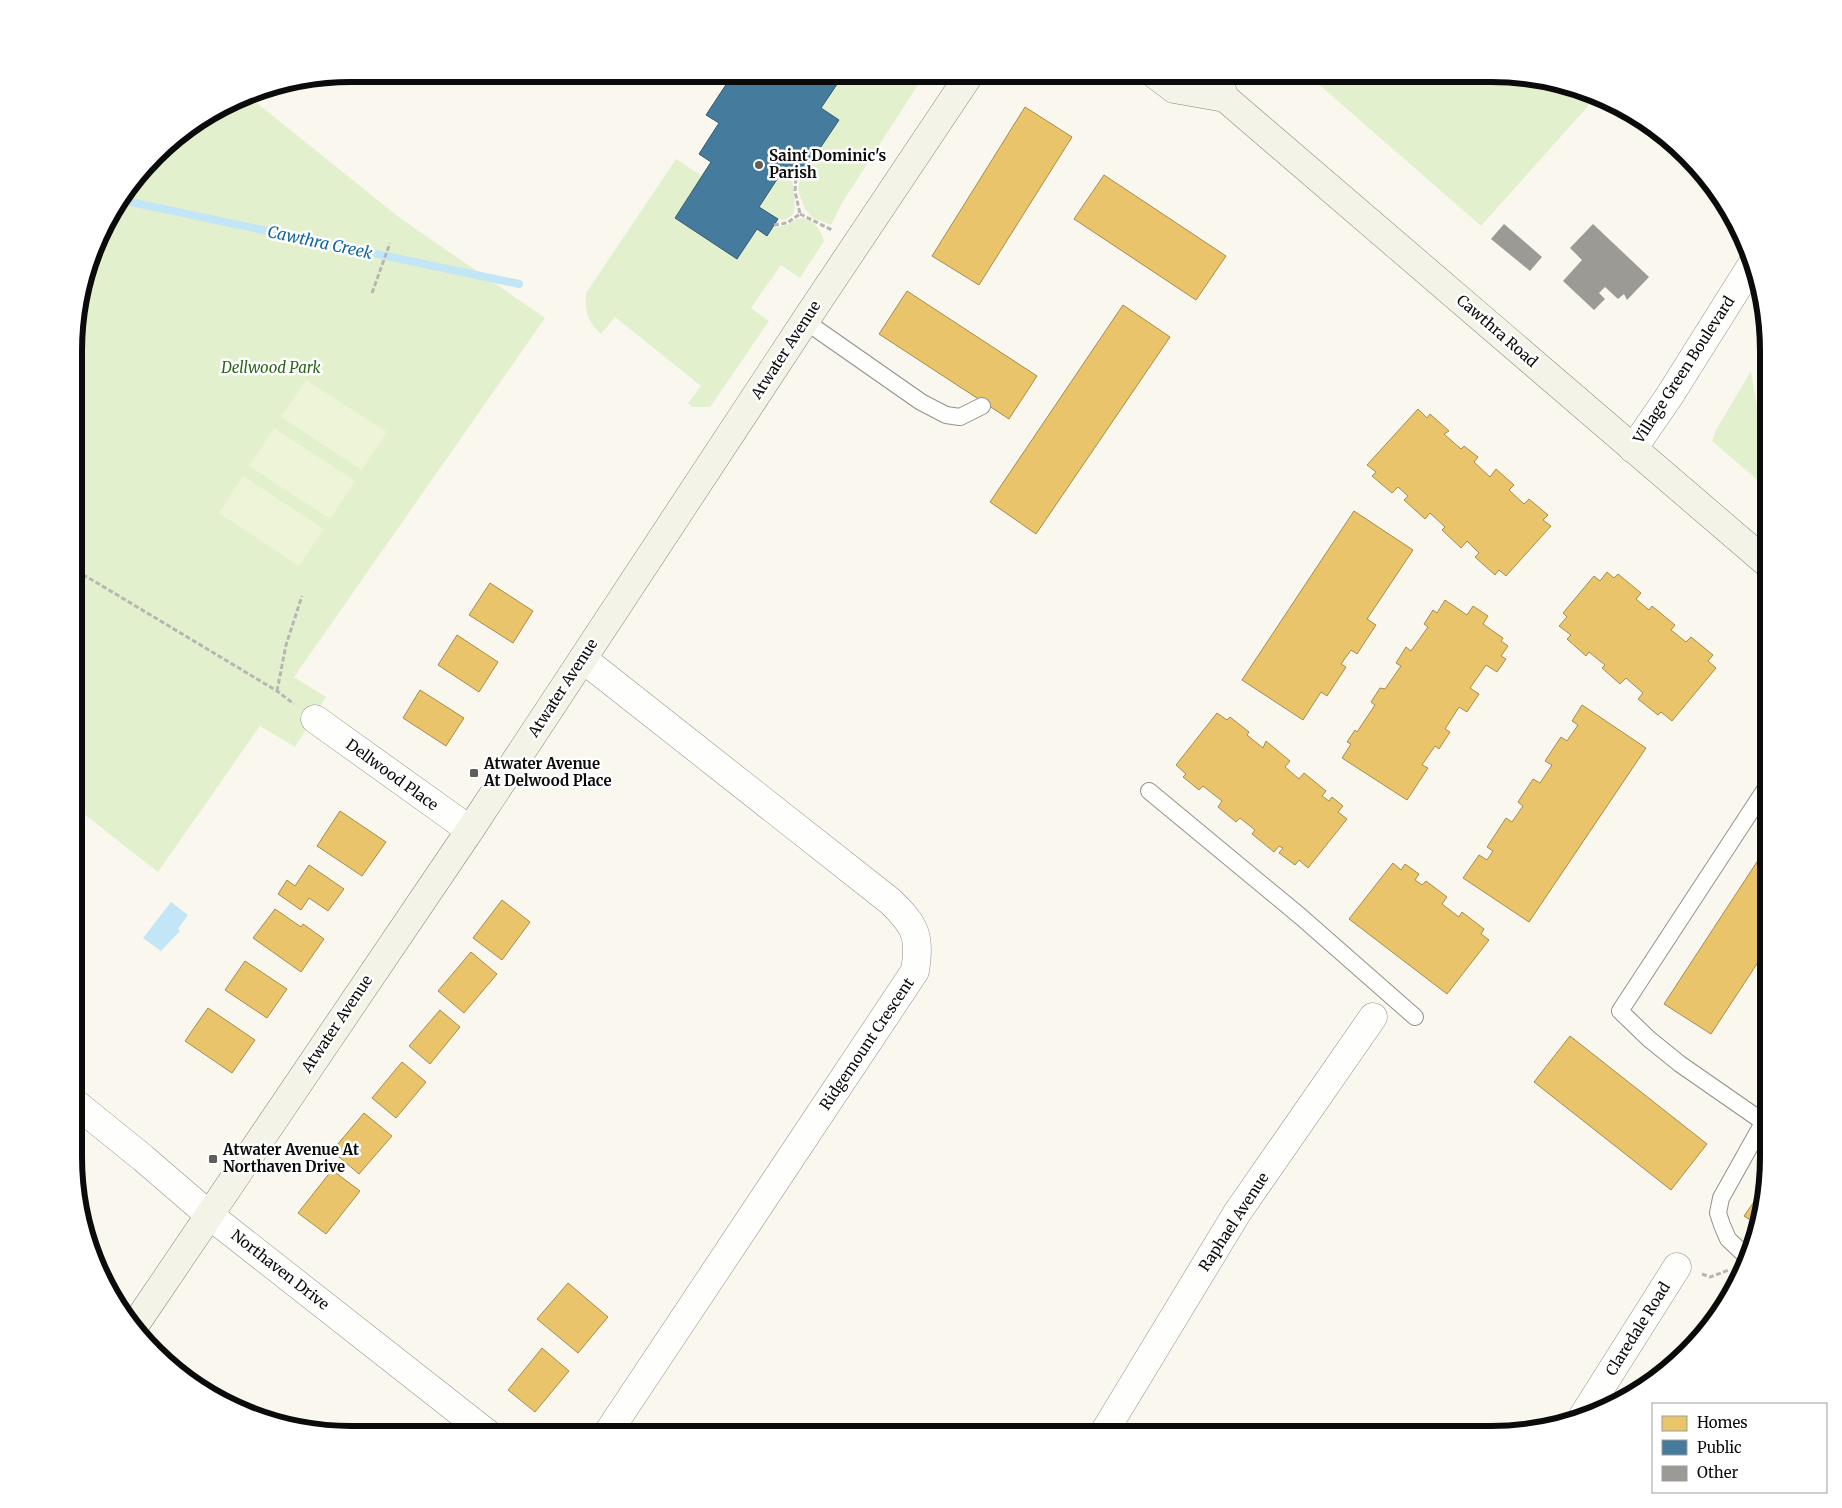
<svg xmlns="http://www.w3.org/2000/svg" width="1842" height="1508" viewBox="0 0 1842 1508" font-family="Merriweather,serif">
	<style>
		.green { fill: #e3f0cd }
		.pitch { fill: #edf4d7 }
		.water { fill: #c3e6f6 }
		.homes { fill: #e9c46a; stroke: #a68c4e }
		.public { fill: #457b9d; stroke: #345971 }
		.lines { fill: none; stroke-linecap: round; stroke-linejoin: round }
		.stream { stroke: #c3e6f6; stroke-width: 8 }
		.building { fill: #9c9a95 }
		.lane-casing { stroke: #93918e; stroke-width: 18 }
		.street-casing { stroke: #93918e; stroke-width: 29 }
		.secondary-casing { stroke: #898884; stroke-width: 29 }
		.path { stroke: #b7b6b5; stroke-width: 3; stroke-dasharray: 5 2.5; stroke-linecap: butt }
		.lane { stroke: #fefefd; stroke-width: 16 }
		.street { stroke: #fefefd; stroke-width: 28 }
		.secondary { stroke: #f4f3e8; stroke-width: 28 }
		.poi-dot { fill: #5f5e5b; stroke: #fff; stroke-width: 2 }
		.labels { text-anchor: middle; stroke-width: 5; stroke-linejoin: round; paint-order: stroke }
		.poi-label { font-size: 15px; font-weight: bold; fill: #0b0b0b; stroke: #fff; text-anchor: start }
		.street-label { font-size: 15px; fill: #0b0b0b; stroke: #fff }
		.park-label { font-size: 15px; font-style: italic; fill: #2b651a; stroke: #fff }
		.water-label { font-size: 16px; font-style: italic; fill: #1065a1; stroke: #fff }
		.rim { fill: none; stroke: #0b0b0b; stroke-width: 6 }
	</style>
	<rect width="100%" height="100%" fill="#faf7ef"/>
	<!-- green -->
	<path class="green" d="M844,74H925L842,203L831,225L813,218L805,209L798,191L800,178L839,120L821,108Z
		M1307,74H1509L1598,95L1481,226Z
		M248,96L400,218L545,318L294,677L326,697L295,747L260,726L158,872L75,807L76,315L111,213L168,142Z
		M676,159L702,176L675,218L737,258L757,229L767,235L771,228C776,227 782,226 787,225C791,223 794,220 798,219C811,215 822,231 824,241L800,278L781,265L751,308L769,321L710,407H692L688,403L701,386L615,317L601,334C587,321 585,312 586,293Z
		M785,167L791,172C792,183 798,206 792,215C790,217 787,218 785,220L778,219L759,207Z
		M1751,371L1766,461L1768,462V489L1712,441L1716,430Z"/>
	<!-- pitch -->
	<path class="pitch" d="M306,380L387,432L362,470L281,417Z
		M274,428L355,481L330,519L249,466Z
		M243,476L324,529L299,566L219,513Z"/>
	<!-- water -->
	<path class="water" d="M171,902L188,915L178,929L180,931L161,951L143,938Z"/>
	<!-- homes -->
	<path class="homes" d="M1025,107L1072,137L979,285L932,256Z
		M1104,175L1226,256L1196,300L1074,219Z
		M907,291L1037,376L1009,419L879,334Z
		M1123,305L1170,337L1036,534L990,502Z
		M1418,409L1427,418L1430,414L1449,431L1444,434L1461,449L1464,446L1478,457L1474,462L1490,477L1496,469L1514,485L1509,490L1524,504L1529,499L1548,515L1543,520L1551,526L1506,576L1499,570L1495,575L1475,557L1479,553L1467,541L1461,548L1442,530L1445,527L1430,513L1425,519L1404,500L1408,496L1398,487L1392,493L1372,476L1376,472L1367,465Z
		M1354,511L1413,550L1367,619L1376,625L1357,654L1351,650L1341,664L1346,667L1327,696L1321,692L1303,720L1242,680Z
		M1607,572L1614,578L1618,574L1641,593L1636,599L1649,610L1652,606L1675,625L1671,630L1686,642L1691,637L1713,655L1708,661L1716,668L1672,721L1661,712L1658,715L1638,699L1643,693L1626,678L1620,684L1602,668L1605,665L1589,652L1586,656L1567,639L1571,635L1559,626L1567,617L1563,613L1594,576L1600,581Z
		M490,583L533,611L513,643L469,615Z
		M1445,600L1467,615L1473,606L1488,616L1483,624L1503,638L1501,641L1508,646L1501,656L1506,659L1497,672L1486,665L1470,688L1479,694L1467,712L1459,707L1445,729L1450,732L1439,749L1435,746L1422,765L1428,768L1407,800L1342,758L1351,744L1347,742L1355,730L1357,732L1375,705L1371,702L1380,688L1385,689L1401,666L1396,663L1406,647L1411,651L1428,627L1424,624L1433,610L1437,613Z
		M457,635L498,662L479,692L438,665Z
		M420,690L464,718L446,746L403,718Z
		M1582,705L1646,748L1529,922L1463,878L1479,855L1487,860L1493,851L1487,847L1506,818L1512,822L1523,806L1518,802L1533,779L1540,783L1552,765L1545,761L1561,737L1567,741L1578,725L1572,721Z
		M1217,713L1227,720L1230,717L1249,732L1247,735L1263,748L1266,741L1290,761L1285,767L1299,779L1304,773L1326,791L1322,796L1329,801L1332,797L1343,806L1338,812L1347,819L1308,868L1299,860L1295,865L1279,853L1283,848L1279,846L1274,852L1252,834L1255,830L1240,818L1236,822L1218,807L1222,801L1203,786L1199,790L1183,777L1186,774L1176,765Z
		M340,811L386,842L362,876L317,846Z
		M1768,845V947L1711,1034L1664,1004Z
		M1393,863L1401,870L1405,864L1419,874L1415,880L1422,885L1426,881L1447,897L1442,904L1459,917L1462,912L1484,929L1481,934L1489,940L1447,994L1349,919Z
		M309,865L344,889L328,911L309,898L301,910L278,894L287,880L295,886Z
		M502,900L530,922L502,960L473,938Z
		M275,909L301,927L303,924L324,939L301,972L253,938Z
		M471,952L497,974L464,1013L438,991Z
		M245,961L287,989L267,1018L225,990Z
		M208,1008L255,1040L232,1073L185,1041Z
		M440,1010L460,1027L430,1064L409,1046Z
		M1570,1036L1707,1144L1671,1190L1534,1082Z
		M402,1062L426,1082L396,1118L372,1098Z
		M364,1113L392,1136L359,1174L332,1151Z
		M332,1170L360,1191L326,1234L298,1213Z
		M1765,1186L1755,1223L1744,1216Z
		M568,1283L608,1317L578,1353L537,1319Z
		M542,1348L569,1371L535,1412L508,1390Z"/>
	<!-- public -->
	<path class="public" d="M733,74H844L821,108L839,120L800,178L785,167L759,207L778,219L767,236L757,229L737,259L675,218L711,162L699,154L719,123L706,115Z"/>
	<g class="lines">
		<!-- stream -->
		<path class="stream" d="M121,200L519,284"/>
	</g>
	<!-- building -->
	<path class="building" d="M1504,224L1542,257L1530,271L1491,239Z
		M1593,224L1649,277L1627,300L1624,294L1618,299L1605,287L1599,293L1605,299L1594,310L1563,281L1582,260L1570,248Z"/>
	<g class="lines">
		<!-- lane casing -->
		<g class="lane-casing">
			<path id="lane" d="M805,321L921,402L946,415L960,417L982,406
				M1149,791L1300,916L1415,1017
				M1762,1121L1680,1064L1649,1039L1620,1011L1768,785
				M1746,1256L1728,1239L1722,1225L1718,1213L1721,1198L1768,1114"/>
		</g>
		<!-- street casing -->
		<g class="street-casing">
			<path id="street" d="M1633,449L1670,395L1751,266
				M583,659L890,901C915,925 921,936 915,971L607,1434
				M315,719L470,830
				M75,1103L143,1158L208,1214L488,1434
				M1583,1416L1677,1267
				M1103,1434L1237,1213L1373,1017"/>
		</g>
		<!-- secondary casing -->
		<g class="secondary-casing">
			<path id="secondary" d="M1154,74L1174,89L1225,98
				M1216,74L1225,98L1768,564
				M135,1325L470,830L805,321L970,74"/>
		</g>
		<!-- path -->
		<path class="path" d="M800,214L832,230
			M774,225L787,223L800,214L795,191L796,175
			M372,293L390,243
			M76,571L94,581L277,691L294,704
			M277,691L286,645L302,596
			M1702,1274L1710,1277L1729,1270"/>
		<!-- lane -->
		<use href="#lane" class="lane"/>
		<!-- street -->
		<use href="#street" class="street"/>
		<!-- secondary -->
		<use href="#secondary" class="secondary"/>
	</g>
	<!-- markers -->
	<g class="poi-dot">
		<circle cx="759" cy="165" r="5"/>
		<rect x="469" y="768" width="10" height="10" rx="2.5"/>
		<rect x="208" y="1154" width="10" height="10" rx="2.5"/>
	</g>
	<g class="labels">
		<!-- poi labels -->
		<g class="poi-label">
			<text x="769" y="161">Saint Dominic's<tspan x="769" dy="17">Parish</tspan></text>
			<text x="484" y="769">Atwater Avenue<tspan x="484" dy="17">At Delwood Place</tspan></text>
			<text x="223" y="1155">Atwater Avenue At<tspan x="223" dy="17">Northaven Drive</tspan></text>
		</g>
		<!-- street labels -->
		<g class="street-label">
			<text transform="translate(1497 331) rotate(41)" y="5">Cawthra Road</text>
			<text transform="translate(786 350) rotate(-57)" y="5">Atwater Avenue</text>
			<text transform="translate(1684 370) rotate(-57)" y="5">Village Green Boulevard</text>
			<text transform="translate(563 688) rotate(-57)" y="5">Atwater Avenue</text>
			<text transform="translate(392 775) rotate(36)" y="5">Dellwood Place</text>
			<text transform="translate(337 1024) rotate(-56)" y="5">Atwater Avenue</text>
			<text transform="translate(867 1044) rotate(-56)" y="5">Ridgemount Crescent</text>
			<text transform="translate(1234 1222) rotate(-57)" y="5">Raphael Avenue</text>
			<text transform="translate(280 1270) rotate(38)" y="5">Northaven Drive</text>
			<text transform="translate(1638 1329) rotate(-58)" y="5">Claredale Road</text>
		</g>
		<!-- park labels -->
		<g class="park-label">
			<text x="271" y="373">Dellwood Park</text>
		</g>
		<!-- water labels -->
		<g class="water-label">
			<text transform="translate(320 242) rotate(12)" y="6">Cawthra Creek</text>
		</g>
	</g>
	<!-- crop -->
	<path d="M0 0H1842V1508H0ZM351 82H1491A269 269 0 0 1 1760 351V1157A269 269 0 0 1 1491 1426H351A269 269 0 0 1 82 1157V351A269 269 0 0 1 351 82Z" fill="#fff" fill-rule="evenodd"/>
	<path class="rim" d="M351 82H1491A269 269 0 0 1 1760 351V1157A269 269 0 0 1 1491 1426H351A269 269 0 0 1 82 1157V351A269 269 0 0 1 351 82Z"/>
	<!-- legend -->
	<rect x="1652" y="1403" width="175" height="90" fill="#ffffff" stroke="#9d9d9d"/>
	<rect x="1662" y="1416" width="25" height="15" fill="#e9c46a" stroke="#9d9d9d"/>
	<text x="1697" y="1428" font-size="15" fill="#0b0b0b">Homes</text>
	<rect x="1662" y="1440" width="25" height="15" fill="#457b9d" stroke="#9d9d9d"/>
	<text x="1697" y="1453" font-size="15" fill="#0b0b0b">Public</text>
	<rect x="1662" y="1466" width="25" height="15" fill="#9c9a95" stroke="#9d9d9d"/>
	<text x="1697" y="1478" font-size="15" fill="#0b0b0b">Other</text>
</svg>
